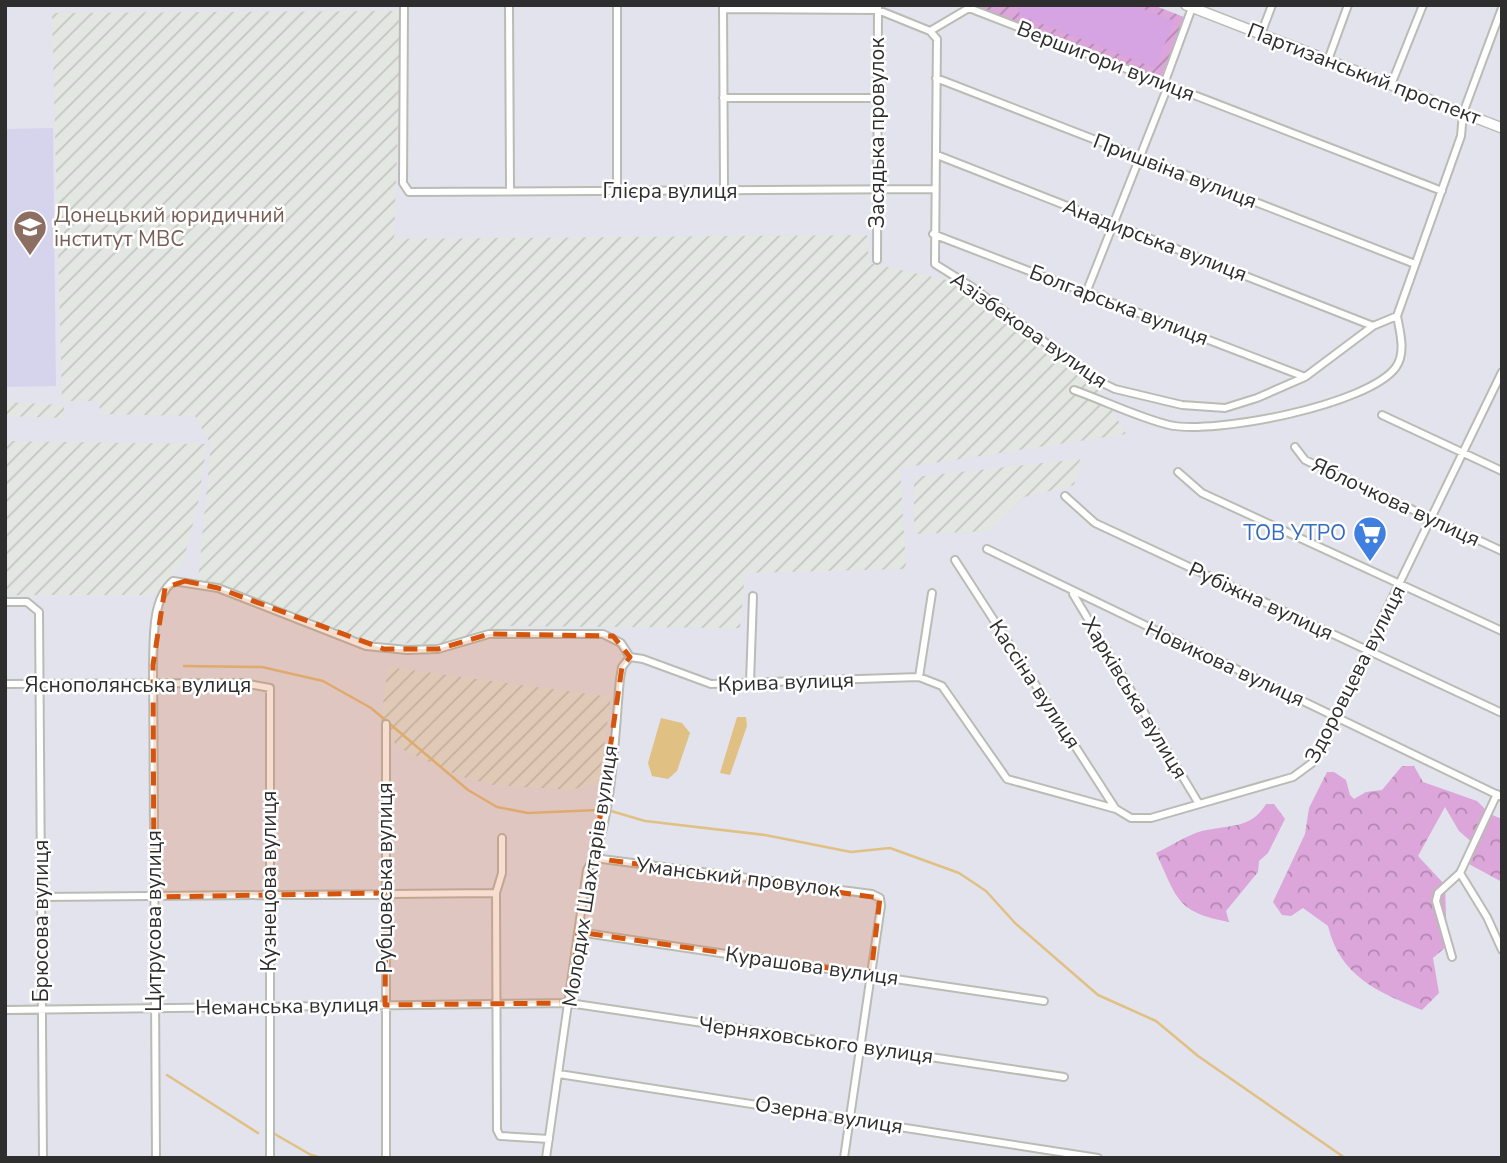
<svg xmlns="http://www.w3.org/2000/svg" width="1507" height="1163" viewBox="0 0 1507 1163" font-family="'Nunito Sans',sans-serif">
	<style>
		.industrial { fill: url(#industrial-furrows) }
		.education { fill: #d6d4ec }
		.forest { fill: url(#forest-crowns) }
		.garden { fill: url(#garden-furrows) }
		.pitch { fill: #d6a4e2 }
		.water { fill: #e1c084 }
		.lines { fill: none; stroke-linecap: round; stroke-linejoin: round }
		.stream { stroke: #e1c084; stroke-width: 2.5 }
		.street-casing { stroke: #babcb3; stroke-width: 10 }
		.secondary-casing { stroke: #babcb3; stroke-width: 12 }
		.street { stroke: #fff; stroke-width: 6 }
		.secondary { stroke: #fff; stroke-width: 9 }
		.marked { fill: #d5550f; fill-opacity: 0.2; stroke: #d5550f; stroke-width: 5; stroke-dasharray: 14 9; stroke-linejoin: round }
		.labels { text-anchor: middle; stroke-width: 5; stroke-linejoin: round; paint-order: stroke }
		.street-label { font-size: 21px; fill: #2e2e2e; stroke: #fff }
		.education-label { font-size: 21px; fill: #785e54; stroke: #fff; text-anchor: start }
		.shop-label { font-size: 21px; fill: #366cbe; stroke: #fff; text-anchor: end }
	</style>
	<defs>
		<pattern id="industrial-furrows" width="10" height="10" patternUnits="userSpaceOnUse" patternTransform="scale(1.75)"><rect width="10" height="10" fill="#e3e7e2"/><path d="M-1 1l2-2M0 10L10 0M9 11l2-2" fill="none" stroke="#c3c6c2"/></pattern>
		<pattern id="forest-crowns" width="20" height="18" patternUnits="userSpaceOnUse" patternTransform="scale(1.75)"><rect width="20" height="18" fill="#dca6da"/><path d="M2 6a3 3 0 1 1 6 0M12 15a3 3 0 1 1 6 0" fill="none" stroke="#b388b1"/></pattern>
		<pattern id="garden-furrows" width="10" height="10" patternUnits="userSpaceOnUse" patternTransform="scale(1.75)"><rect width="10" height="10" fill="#dca6da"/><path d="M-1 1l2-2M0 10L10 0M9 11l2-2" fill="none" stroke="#b388b1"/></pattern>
	</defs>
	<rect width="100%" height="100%" fill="#e2e3ed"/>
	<!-- industrial -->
	<path class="industrial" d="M402,11L394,239L867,235L869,263L951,281L1101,391L1126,434L900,468L906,569L745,573L740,628L511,626L436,645L362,641L198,581L211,445L195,416L102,414L97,401H62L52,13Z
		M5,402L64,405V418L5,416Z
		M5,441L207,444L198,504L183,562L159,592L149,595H5Z
		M1080,459L1074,485L1024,497L989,531L914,534V477Z
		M388,667L611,697L599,782L571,790L493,785L459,776L397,747L381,720Z"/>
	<!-- education -->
	<path class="education" d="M53,128L56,386L5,387V129Z"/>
	<!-- forest -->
	<path class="forest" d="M1402,766H1414L1423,782L1477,801L1490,814L1502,819V882L1467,863L1474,844L1459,831L1445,807L1418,856L1445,885L1447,946L1433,958L1439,993L1422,1010C1377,992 1340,976 1328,926L1303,908L1291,916L1282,915L1273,902L1305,834L1309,808L1327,772H1334L1346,780L1350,795L1354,799L1366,792L1382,790Z
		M1266,804H1274L1285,819L1268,853L1259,861L1258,872L1226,911L1229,922C1175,912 1177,897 1156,853C1171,846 1187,835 1202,831C1227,825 1252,829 1266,804Z"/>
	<!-- garden -->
	<path class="garden" d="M972,5H1153L1184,17L1161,78Z"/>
	<!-- pitch -->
	<path class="pitch" d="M1012,5H1133L1174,21L1155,68L1019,15L1020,10Z"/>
	<!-- water -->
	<path class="water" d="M737,717H746L747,726L730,775L720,773Z
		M661,718L682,723L690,733L677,771L668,779L652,776L648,763Z"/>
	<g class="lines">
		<!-- stream -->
		<path class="stream" d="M184,666L262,667L323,681L371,708L468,790L497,807L528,813L598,810
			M611,811L645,821L765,835L851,852L890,848L959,873L986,891L1015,923L1098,995L1156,1021L1198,1056L1345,1158
			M167,1075L258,1133
			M273,1133L311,1155L322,1158"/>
		<!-- street casing -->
		<g class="street-casing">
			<path id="street" d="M404,5L403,183L409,192L934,189
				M509,5L510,191
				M617,5V191
				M723,7L724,190
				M723,9L878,10L930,31L969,8L1442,191
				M930,31L937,39L935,264L972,287L1092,378L1115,389L1182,405L1225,408L1257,398L1305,377L1373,326L1397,316L1461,136L1463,113L1502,8
				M1261,34L1272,5
				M1328,60L1348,5
				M936,78L1415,264
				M1391,85L1423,5
				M723,98H877
				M937,155L1373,326
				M933,234L1305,377
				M877,260L878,5
				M1086,293L1166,91L1164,84L1193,5
				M1074,390C1105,401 1137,417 1169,425C1213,435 1369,405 1396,367C1406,353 1400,332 1397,316
				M1382,415L1502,471
				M1295,447L1305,460L1502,551
				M1178,472L1202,493L1502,631
				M1065,496L1095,523L1502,713
				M987,549L1502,797
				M955,560L1115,808
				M1073,594L1199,804
				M5,602H27L39,612L43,1158
				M919,677L932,593
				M750,683L753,596
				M5,684L243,683L270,688V1158
				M502,838V873L496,893L497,1130L500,1136L549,1139
				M594,858L872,894L880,898L881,906L844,1158
				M1460,873L1487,917L1502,950
				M42,897L496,893
				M578,932L1044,1001
				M1452,957L1436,901L1438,893L1460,873L1497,794
				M5,1010L569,1003L1064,1077
				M559,1074L1098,1158
				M156,1158L153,665C154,639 151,600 173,581L218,588L366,646L407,650L438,649L489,634H603L621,643L630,657L643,659L711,684L919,677L942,686L1007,779L1116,809L1131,818H1151L1293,777L1312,763L1502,372
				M386,1158V724
				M546,1158L587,870C613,830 615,728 620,679L622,667L630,657"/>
		</g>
		<!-- secondary casing -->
		<g class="secondary-casing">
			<path id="secondary" d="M1186,5L1502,128"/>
		</g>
		<!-- street -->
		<use href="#street" class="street"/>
		<!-- secondary -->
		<use href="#secondary" class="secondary"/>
	</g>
	<!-- marked area -->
	<path class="marked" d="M185,581L218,588L384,649H438L489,634L613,636L630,657L622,667L594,858L880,898L871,974L578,932L569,1003L385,1005L386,893L154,897L153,665L165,588Z"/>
	<!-- icons -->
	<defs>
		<g id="university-pin" transform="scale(1.75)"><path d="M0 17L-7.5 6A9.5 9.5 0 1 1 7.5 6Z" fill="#8d6e63" stroke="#fff"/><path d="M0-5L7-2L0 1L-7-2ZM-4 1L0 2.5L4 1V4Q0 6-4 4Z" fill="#fff"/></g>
		<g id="supermarket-pin" transform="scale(1.75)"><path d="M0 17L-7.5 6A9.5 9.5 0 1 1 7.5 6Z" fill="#3f7fe0" stroke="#fff"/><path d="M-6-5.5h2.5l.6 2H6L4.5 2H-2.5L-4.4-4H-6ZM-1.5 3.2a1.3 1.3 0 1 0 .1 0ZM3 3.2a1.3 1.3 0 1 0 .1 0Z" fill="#fff"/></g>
	</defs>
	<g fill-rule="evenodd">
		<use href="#university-pin" x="30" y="227"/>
		<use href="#supermarket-pin" x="1370" y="533"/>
	</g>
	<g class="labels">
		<!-- street labels -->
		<g class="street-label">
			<text transform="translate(1106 61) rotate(21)" y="7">Вершигори вулиця</text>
			<text transform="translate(1364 74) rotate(21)" y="7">Партизанський проспект</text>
			<text transform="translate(877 133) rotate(-90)" y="7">Засядька провулок</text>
			<text transform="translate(1175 171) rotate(21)" y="7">Пришвіна вулиця</text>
			<text x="670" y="198">Глієра вулиця</text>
			<text transform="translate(1155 240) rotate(21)" y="7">Анадирська вулиця</text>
			<text transform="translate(1119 305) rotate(21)" y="7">Болгарська вулиця</text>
			<text transform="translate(1029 330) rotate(35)" y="7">Азізбекова вулиця</text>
			<text transform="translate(1396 502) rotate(25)" y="7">Яблочкова вулиця</text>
			<text transform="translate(1261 601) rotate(25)" y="7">Рубіжна вулиця</text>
			<text transform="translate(1225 664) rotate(25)" y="7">Новикова вулиця</text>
			<text transform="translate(1355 674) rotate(-63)" y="7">Здоровцева вулиця</text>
			<text transform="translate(786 682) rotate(-2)" y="7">Крива вулиця</text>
			<text transform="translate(1035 684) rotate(57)" y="7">Кассіна вулиця</text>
			<text x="138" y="692">Яснополянська вулиця</text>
			<text transform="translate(1135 698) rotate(59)" y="7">Харківська вулиця</text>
			<text transform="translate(590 876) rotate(-81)" y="7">Молодих Шахтарів вулиця</text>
			<text transform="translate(738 877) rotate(7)" y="7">Уманський провулок</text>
			<text transform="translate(385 878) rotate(-90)" y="7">Рубцовська вулиця</text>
			<text transform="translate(269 881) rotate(-90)" y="7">Кузнецова вулиця</text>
			<text transform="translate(41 921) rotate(-90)" y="7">Брюсова вулиця</text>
			<text transform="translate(154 921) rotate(-90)" y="7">Цитрусова вулиця</text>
			<text transform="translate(812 966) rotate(8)" y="7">Курашова вулиця</text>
			<text transform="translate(287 1006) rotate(-1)" y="7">Неманська вулиця</text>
			<text transform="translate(816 1040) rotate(8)" y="7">Черняховського вулиця</text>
			<text transform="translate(829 1115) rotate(9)" y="7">Озерна вулиця</text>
		</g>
		<!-- education labels -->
		<g class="education-label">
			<text x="54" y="222">Донецький юридичний<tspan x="54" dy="24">інститут МВС</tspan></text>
		</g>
		<!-- shop labels -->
		<g class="shop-label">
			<text x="1346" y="540">ТОВ УТРО</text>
		</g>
	</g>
	<!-- border -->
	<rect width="1507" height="1163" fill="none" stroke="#2e2e2e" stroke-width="14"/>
</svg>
